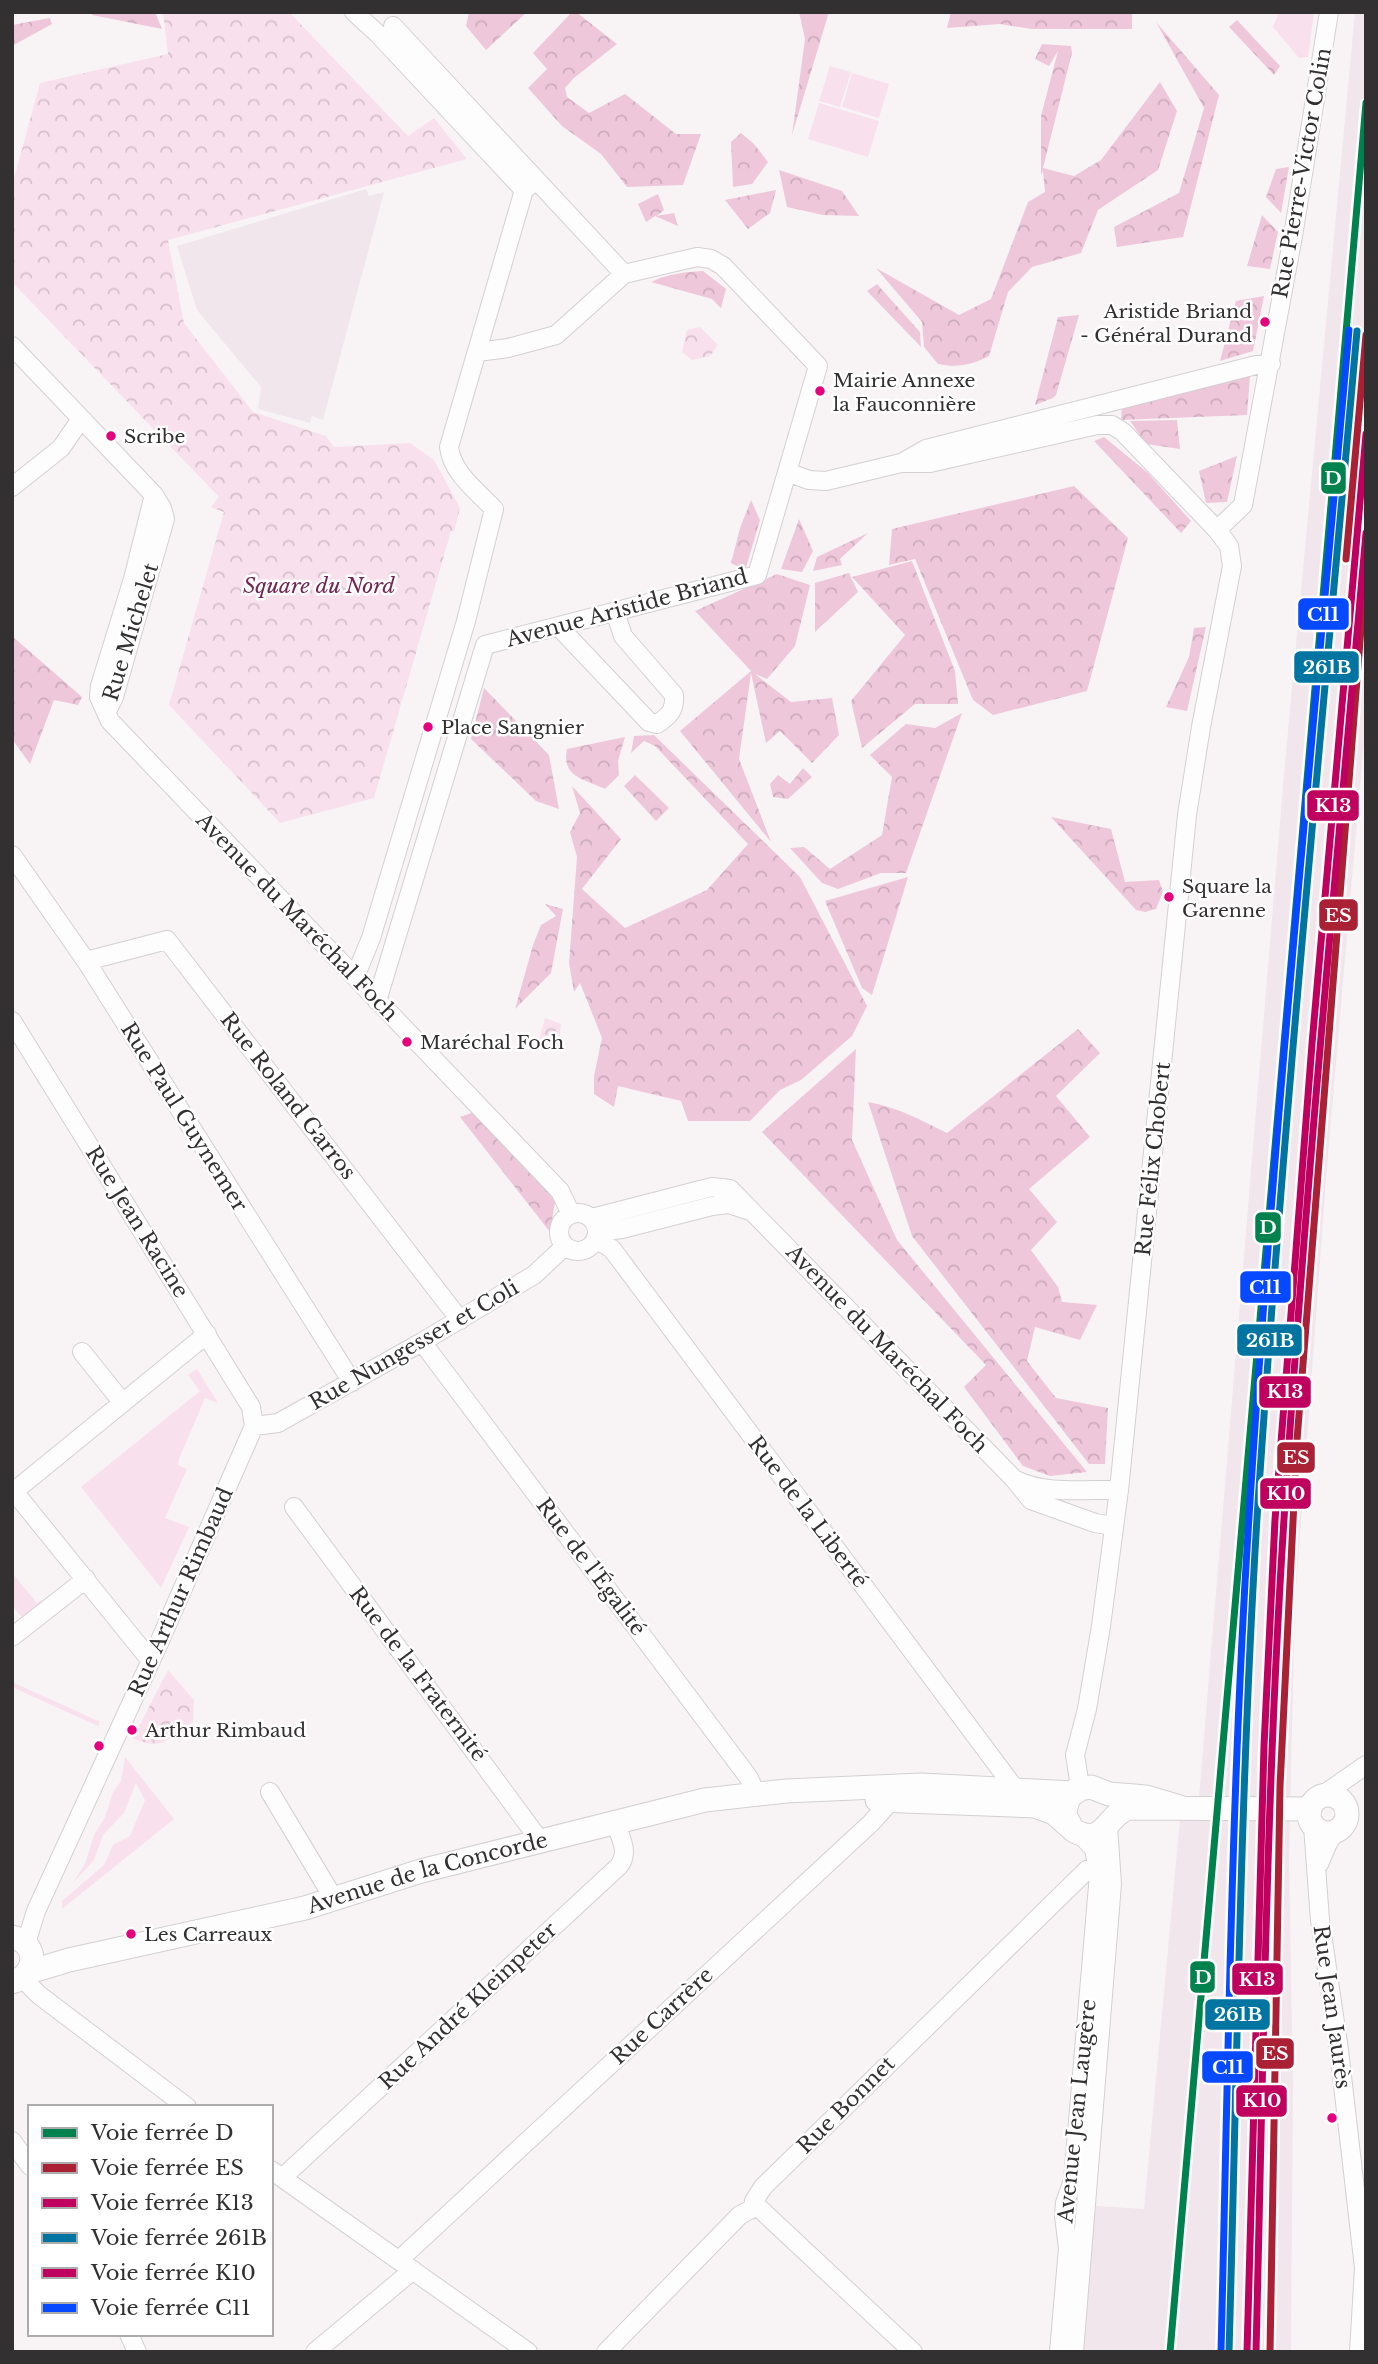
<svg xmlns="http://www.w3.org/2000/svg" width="1378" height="2364" viewBox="0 0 1378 2364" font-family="'Libre Baskerville',serif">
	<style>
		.built { fill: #f0e6eb }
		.grass { fill: #f8e0ec }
		.forest { fill: url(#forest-crowns) }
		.park { fill: url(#park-crowns) }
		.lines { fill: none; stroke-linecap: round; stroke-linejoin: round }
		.minor-casing { stroke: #d3d0d2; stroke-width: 20 }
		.major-casing { stroke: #d3d0d2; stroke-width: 25 }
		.minor { stroke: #fefdfe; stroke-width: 18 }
		.major { stroke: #fefdfe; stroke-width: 23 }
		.rail { stroke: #c3c2c2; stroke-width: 4.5; stroke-dasharray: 3.5 7; stroke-linecap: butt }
		.rail-1-casing { stroke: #fff; stroke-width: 12 }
		.rail-2-casing { stroke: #fff; stroke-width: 12 }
		.rail-3-casing { stroke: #fff; stroke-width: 12 }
		.rail-4-casing { stroke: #fff; stroke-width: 12 }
		.rail-5-casing { stroke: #fff; stroke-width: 12 }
		.rail-6-casing { stroke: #fff; stroke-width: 12 }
		.rail-1 { stroke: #00824e; stroke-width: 7 }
		.rail-2 { stroke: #aa2135; stroke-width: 7 }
		.rail-3 { stroke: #bf005f; stroke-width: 7 }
		.rail-4 { stroke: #0075a1; stroke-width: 7 }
		.rail-5 { stroke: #bf005f; stroke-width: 7 }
		.rail-6 { stroke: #0749ff; stroke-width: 7 }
		.bus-dot { fill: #e5007d; stroke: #fff; stroke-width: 2.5 }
		.labels { text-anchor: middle; stroke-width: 5; stroke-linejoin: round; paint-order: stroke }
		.bus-label { font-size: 19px; fill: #333032; stroke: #fff; text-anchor: start }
		.street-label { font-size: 21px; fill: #333032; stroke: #fff }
		.park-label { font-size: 21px; font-style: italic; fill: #732553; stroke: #fff }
		.line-badge { stroke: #fff; stroke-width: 2.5 }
		.badge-label { font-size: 19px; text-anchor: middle; font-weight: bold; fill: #fff }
	</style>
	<defs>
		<pattern id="forest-crowns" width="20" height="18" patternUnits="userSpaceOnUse" patternTransform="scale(1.75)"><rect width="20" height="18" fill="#eec7db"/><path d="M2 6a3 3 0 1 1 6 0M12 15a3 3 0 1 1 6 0" fill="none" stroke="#cdabbc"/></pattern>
		<pattern id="park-crowns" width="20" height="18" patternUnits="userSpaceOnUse" patternTransform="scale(1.75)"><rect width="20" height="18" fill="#f8e0ec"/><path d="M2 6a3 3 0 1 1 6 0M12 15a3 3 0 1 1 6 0" fill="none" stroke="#d5c0cb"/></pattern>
	</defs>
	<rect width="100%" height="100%" fill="#f8f4f6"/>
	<!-- built -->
	<path class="built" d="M1355,12H1366V718L1327,1167L1295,1602L1289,1860L1293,2086L1291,2352H1072L1081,2205L1144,2209L1180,1819L1197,1821L1285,763Z
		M366,189L369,196L384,192L323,420L312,416L310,423L258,409L261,387L197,310L177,246Z"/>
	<!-- grass -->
	<path class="grass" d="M1279,12H1314L1308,57L1299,58L1273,27Z
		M830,66L851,72L840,107L819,101Z
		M852,73L889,84L879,118L842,107Z
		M819,103L879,121L868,157L808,139Z
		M197,1369L218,1403L205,1398L179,1459L178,1465L187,1469L165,1518L189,1527L161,1588L81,1487L200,1391L188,1375Z
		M13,1574L37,1603L41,1600L45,1603L24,1620L12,1605Z
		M12,1682L96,1720L100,1721L98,1726L12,1687Z
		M125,1757L174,1819L62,1909V1901L104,1865L113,1845L130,1836L145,1800L136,1783L124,1813L103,1835L94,1860L72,1884L85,1864L94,1835L105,1817L113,1792L121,1781Z"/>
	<!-- forest -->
	<path class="forest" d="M91,12H155L162,29L92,15Z
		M469,12H527L486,50L466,26Z
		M572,12H576L617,44L574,78L565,88L567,97L589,113L625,94L676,134H701L683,185L627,187L601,154L562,126L528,88L547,69L533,53Z
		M799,12H829L792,135L805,39Z
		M951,12H1132V29H1031L1000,24L947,28Z
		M50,18L52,24L12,46V25Z
		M1237,20L1280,66L1274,75L1229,27Z
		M1156,22L1219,95L1183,237L1117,247L1114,227L1179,193L1204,108Z
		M1042,44L1071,46L1072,53L1043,168L1074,176L1101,160L1160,82L1177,111L1158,170L1098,210L1081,253L1032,267L1008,292L989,356C972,365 957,368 938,364L924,347L922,322L876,268L959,315L991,299L1028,202L1045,192L1043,171L1041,175V116L1058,51L1049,66L1035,59Z
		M741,133L754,144L768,162L752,184L733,187L731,142Z
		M1289,167L1281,213L1266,197L1276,169Z
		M779,170L842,191L859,216L823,215L787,207Z
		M776,190L770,213L748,229L725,200Z
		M658,194L664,210L657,216L674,213L678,226L655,216L646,222L638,204Z
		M1262,215L1278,232L1270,269L1247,266Z
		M703,271L726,289L721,308L712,299L651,282C668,274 684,272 703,271Z
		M877,284L920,332L921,347L867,291Z
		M1264,296L1253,351L1220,361L1236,301Z
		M1079,315L1056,395L1053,398L1035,405L1058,317Z
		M1250,376L1247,415L1121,420L1122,405Z
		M1177,420L1180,449L1146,444L1130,421Z
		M1104,437L1148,473L1191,521L1181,533L1094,441Z
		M1237,456L1227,502L1206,503L1199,471Z
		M1074,486L1128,538L1087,691L993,715L973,700L915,559L889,565L892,529Z
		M751,500L760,520L745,571L731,563L740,528Z
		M799,519L813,551L802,572L781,569Z
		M868,533L840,559L842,565L813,571L817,557Z
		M912,561L955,671L958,704H915L862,748L851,701L905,635L852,577Z
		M849,573L858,592L815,632V583Z
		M777,574L810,585L795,646L767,679L755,674L791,702L832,698L839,735L812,763L780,731L766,743L751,673L739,759L771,842L680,731L751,671L695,611Z
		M1206,627L1187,711L1166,707L1189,657L1194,628Z
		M12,636L82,697L78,705L54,700L30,764L12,739Z
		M484,688L549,755L559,809L536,801L471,739Z
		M962,713L906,873H881L838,889L822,883L790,848L804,847L830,869L882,835L892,777L870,755L906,724L935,728Z
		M654,735L800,877L867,1006L852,1036L801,1080L780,1090L750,1121H688L681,1101L618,1086L614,1107L594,1094V1076L602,1038L580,983L574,992L569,963L577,857L570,832L580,813L572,786L621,839L582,889L625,928L707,890L748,844L655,746L644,741L631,753L634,736Z
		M625,737L618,761L619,775L605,789C584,779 561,777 567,749Z
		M803,768L812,777L788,799L773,797L770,784L778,775L790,784Z
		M635,775L669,808L656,821L624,786Z
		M1051,817L1111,829L1125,882L1159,880L1163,892L1156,909L1145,912L1136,910Z
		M908,877L872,995L862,988L825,901Z
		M545,904L563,909L551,973L515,1009L533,945L541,925L556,916Z
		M1078,1029L1100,1053L1056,1096L1090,1137L1029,1189L1057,1222L1031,1250L1058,1287L1062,1302L1097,1305L1080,1340L1035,1327L1027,1361L1056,1398L1108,1408L1105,1464H1089L912,1236L868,1102C897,1107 921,1120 947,1133Z
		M856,1049L852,1140L897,1240L1087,1472L1050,1476L1023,1466L964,1387L986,1365L762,1132Z
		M477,1111L529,1165L555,1202L550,1232L460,1117Z"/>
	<!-- park -->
	<path class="park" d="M163,12H289L408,136L434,118L467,159L168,240L184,323L253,412L326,436L334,447L410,443L434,460L460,508L454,531H451L374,798L280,823L169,705L224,512L211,507L219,497L12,282V186L40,83L168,54Z
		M700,327L718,345L710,356L692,360L682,352L687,330Z
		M545,1018L561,1024L558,1050L538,1044Z
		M168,1670L194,1700L193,1722C170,1738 162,1752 133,1738Z"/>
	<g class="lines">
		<!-- minor casing -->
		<g class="minor-casing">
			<path id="minor" d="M354,12L379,35L524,190
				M393,26L624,274
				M12,346L154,495L162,508L165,519L114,697L106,713
				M478,352L508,348L556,335L624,274L697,257L711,259L723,266L818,366L757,575L485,645
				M903,462L926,449L1256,365L1271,364
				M787,472L809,480L826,481L901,463H930L1097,425H1112L1123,432L1217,530L1229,546L1232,566L1201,727L1187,815L1119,1490L1101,1626L1087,1709L1075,1755L1079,1780L1075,1791
				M12,487L61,448L81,419
				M154,495L133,579L100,686L99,697L110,721L560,1191L571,1214
				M1217,530L1243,505L1293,236L1329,12
				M558,626L649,722L657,724C669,716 675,711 674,695L623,636L615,612
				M12,855L86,961L352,1382
				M86,961L167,940L460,1320
				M355,977L371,938L466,621L494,509C477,491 452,473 449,447L524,190L535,181
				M377,1001L485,645
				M12,1021L251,1407L254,1426
				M559 1232a19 19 0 1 1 38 0a19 19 0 1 1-38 0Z
				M592,1218L712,1187L730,1189L1014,1479L1031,1500L1095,1523L1113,1526
				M597,1232L622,1229L712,1206L729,1204L750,1211
				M596,1239L612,1249L1016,1790
				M422,1342L749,1778L756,1794
				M82,1352L123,1403
				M254,1426L278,1423L422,1342L534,1275L565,1246
				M1016,1480C1046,1495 1085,1489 1119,1490
				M12,1489L151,1661
				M12,1493L207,1334
				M294,1507L541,1842
				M12,1637L86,1579
				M270,1792L334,1899
				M1320,1797L1366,1765
				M1313,1826L1320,1920L1339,2050L1364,2268L1359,2352
				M1319,1864L1328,1843L1336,1831
				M26,1943L36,1911L158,1645L254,1426
				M27,1974L29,1985L39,1995L187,2107
				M12,2141L30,2166
				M271,2170L528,2352
				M282,2178L619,1866C630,1852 620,1837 615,1822
				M757,2206L754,2201L763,2187L1087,1870L1098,1866
				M757,2206L913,2352
				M399,2260L871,1823L897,1794
				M129,2334L137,2352
				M315,2352L413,2270
				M606,2352L740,2215L757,2206
				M1059,2352L1068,2248L1064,2216L1065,2203L1073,2180L1099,1874L1094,1849L1080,1834
				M1074,2352L1112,1884L1108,1826"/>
		</g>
		<!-- major casing -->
		<g class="major-casing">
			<g id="major">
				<circle cx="1328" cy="1814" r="19"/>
				<path d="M877,1800L1035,1806L1054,1813L1070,1827"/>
				<path d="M1180,1807L1146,1797L1109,1794L1091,1787L1080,1789L1069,1797L1064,1814L1073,1830C1105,1849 1106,1813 1130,1808L1310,1809"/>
				<path d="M12,1937C39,1943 38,1975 12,1982"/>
				<path id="s1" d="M29,1972L69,1960L305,1908L421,1871L705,1800L786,1791L921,1785L1073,1793"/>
			</g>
		</g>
		<!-- minor -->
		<use href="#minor" class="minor"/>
		<!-- major -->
		<use href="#major" class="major"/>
		<!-- rail -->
		<path class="rail" d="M1329,855L1366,426"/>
		<!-- rail-1 casing -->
		<g class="rail-1-casing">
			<path id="rail-1" d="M1170,2352L1366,103"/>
		</g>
		<!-- rail-2 casing -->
		<g class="rail-2-casing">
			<path id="rail-2" d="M1346,559L1366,335
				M1270,2352L1280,1786L1297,1440L1366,565"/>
		</g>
		<!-- rail-3 casing -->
		<g class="rail-3-casing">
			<path id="rail-3" d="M1247,2352L1264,1746L1275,1520L1312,1044L1366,434"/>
		</g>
		<!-- rail-4 casing -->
		<g class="rail-4-casing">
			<path id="rail-4" d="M1229,2352C1237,2074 1240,1795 1257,1518C1283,1122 1322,726 1357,331"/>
		</g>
		<!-- rail-5 casing -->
		<g class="rail-5-casing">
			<path id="rail-5" d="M1256,2352C1263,2074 1266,1796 1284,1519C1305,1190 1337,861 1366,533"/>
		</g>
		<!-- rail-6 casing -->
		<g class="rail-6-casing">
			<path id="rail-6" d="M1221,2352C1228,2074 1231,1795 1249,1517C1274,1121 1314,726 1349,330"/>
		</g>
		<!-- rail-1 -->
		<use href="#rail-1" class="rail-1"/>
		<!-- rail-2 -->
		<use href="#rail-2" class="rail-2"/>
		<!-- rail-3 -->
		<use href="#rail-3" class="rail-3"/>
		<!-- rail-4 -->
		<use href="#rail-4" class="rail-4"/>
		<!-- rail-5 -->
		<use href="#rail-5" class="rail-5"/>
		<!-- rail-6 -->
		<use href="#rail-6" class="rail-6"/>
	</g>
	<!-- markers -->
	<g class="bus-dot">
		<circle cx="1265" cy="322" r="6"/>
		<circle cx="820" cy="391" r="6"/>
		<circle cx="111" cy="436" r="6"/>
		<circle cx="428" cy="727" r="6"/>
		<circle cx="1169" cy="897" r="6"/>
		<circle cx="407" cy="1042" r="6"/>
		<circle cx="132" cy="1730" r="6"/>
		<circle cx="99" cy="1746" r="6"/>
		<circle cx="131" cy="1934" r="6"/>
		<circle cx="1332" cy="2118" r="6"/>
	</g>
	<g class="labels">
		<!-- bus labels -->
		<g class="bus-label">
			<text x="1252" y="318" text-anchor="end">Aristide Briand<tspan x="1252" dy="24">- Général Durand</tspan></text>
			<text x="833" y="387">Mairie Annexe<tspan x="833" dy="24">la Fauconnière</tspan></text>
			<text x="124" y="443">Scribe</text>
			<text x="441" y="734">Place Sangnier</text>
			<text x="1182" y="893">Square la<tspan x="1182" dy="24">Garenne</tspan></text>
			<text x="420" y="1049">Maréchal Foch</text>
			<text x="145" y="1737">Arthur Rimbaud</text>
			<text x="144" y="1941">Les Carreaux</text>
		</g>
		<!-- street labels -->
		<g class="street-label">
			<text transform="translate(1302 173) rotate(-80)" y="7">Rue Pierre-Victor Colin</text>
			<text transform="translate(627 608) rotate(-15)" y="7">Avenue Aristide Briand</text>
			<text transform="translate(131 632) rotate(-73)" y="7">Rue Michelet</text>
			<text transform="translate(297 917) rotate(46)" y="7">Avenue du Maréchal Foch</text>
			<text transform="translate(288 1096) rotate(52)" y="7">Rue Roland Garros</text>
			<text transform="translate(184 1117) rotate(58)" y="7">Rue Paul Guynemer</text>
			<text transform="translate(1153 1159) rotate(-84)" y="7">Rue Félix Chobert</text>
			<text transform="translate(137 1222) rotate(58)" y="7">Rue Jean Racine</text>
			<text transform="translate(414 1345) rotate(-30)" y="7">Rue Nungesser et Coli</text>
			<text transform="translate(887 1349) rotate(46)" y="7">Avenue du Maréchal Foch</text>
			<text transform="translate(808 1512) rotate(53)" y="7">Rue de la Liberté</text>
			<text transform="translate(591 1567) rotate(53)" y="7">Rue de l'Égalité</text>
			<text transform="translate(181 1592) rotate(-66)" y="7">Rue Arthur Rimbaud</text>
			<text transform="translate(418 1674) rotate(53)" y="7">Rue de la Fraternité</text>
			<text dy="7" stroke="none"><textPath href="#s1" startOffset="411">Avenue de la Concorde</textPath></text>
			<text transform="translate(468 2006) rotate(-43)" y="7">Rue André Kleinpeter</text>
			<text transform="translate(1332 2007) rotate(82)" y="7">Rue Jean Jaurès</text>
			<text transform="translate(662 2016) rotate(-43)" y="7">Rue Carrère</text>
			<text transform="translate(846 2105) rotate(-45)" y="7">Rue Bonnet</text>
			<text transform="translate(1077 2111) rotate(-84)" y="7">Avenue Jean Laugère</text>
		</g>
		<!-- park labels -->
		<g class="park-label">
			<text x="319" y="593">Square du Nord</text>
		</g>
	</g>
	<g class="line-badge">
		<rect x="1320" y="461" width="27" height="34" rx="7" fill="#00824e"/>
		<rect x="1297" y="597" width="53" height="34" rx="7" fill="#0749ff"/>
		<rect x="1293" y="650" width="67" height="34" rx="7" fill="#0075a1"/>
		<rect x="1306" y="789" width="54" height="33" rx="7" fill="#bf005f"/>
		<rect x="1318" y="898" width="41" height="34" rx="7" fill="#aa2135"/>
		<rect x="1254" y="1211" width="28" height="33" rx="7" fill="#00824e"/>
		<rect x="1239" y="1270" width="53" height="34" rx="7" fill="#0749ff"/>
		<rect x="1236" y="1323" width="67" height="34" rx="7" fill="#0075a1"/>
		<rect x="1258" y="1375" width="54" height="34" rx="7" fill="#bf005f"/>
		<rect x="1276" y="1441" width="40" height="33" rx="7" fill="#aa2135"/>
		<rect x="1259" y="1477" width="53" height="33" rx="7" fill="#bf005f"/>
		<rect x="1189" y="1960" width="27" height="34" rx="7" fill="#00824e"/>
		<rect x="1231" y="1962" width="53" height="34" rx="7" fill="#bf005f"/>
		<rect x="1204" y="1998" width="67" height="33" rx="7" fill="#0075a1"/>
		<rect x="1255" y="2037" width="40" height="33" rx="7" fill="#aa2135"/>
		<rect x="1201" y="2050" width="53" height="34" rx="7" fill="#0749ff"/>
		<rect x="1235" y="2084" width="53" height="34" rx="7" fill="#bf005f"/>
	</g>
	<g class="badge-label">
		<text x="1333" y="485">D</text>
		<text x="1323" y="621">C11</text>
		<text x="1327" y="674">261B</text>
		<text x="1333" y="812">K13</text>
		<text x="1338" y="922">ES</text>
		<text x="1268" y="1234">D</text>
		<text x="1265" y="1294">C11</text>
		<text x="1270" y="1347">261B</text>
		<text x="1285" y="1398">K13</text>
		<text x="1296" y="1464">ES</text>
		<text x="1286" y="1500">K10</text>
		<text x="1203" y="1984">D</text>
		<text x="1257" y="1986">K13</text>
		<text x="1238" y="2021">261B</text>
		<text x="1275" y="2060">ES</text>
		<text x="1228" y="2074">C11</text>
		<text x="1262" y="2107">K10</text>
	</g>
	<!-- border -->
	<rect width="1378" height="2364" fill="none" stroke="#333032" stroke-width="28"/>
	<!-- legend -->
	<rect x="28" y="2105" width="245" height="231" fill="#ffffff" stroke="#adacad" stroke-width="2"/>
	<rect x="42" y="2128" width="35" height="10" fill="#00824e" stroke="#adacad" stroke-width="2"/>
	<text x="91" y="2140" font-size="21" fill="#333032">Voie ferrée D</text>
	<rect x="42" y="2163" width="35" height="10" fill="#aa2135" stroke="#adacad" stroke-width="2"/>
	<text x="91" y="2175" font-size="21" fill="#333032">Voie ferrée ES</text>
	<rect x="42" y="2198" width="35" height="10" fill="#bf005f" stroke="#adacad" stroke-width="2"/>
	<text x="91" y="2210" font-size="21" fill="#333032">Voie ferrée K13</text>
	<rect x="42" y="2233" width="35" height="10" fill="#0075a1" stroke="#adacad" stroke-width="2"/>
	<text x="91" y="2245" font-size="21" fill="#333032">Voie ferrée 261B</text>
	<rect x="42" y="2268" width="35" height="10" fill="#bf005f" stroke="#adacad" stroke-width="2"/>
	<text x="91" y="2280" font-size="21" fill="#333032">Voie ferrée K10</text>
	<rect x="42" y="2303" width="35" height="10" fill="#0749ff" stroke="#adacad" stroke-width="2"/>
	<text x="91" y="2315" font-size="21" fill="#333032">Voie ferrée C11</text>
</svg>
